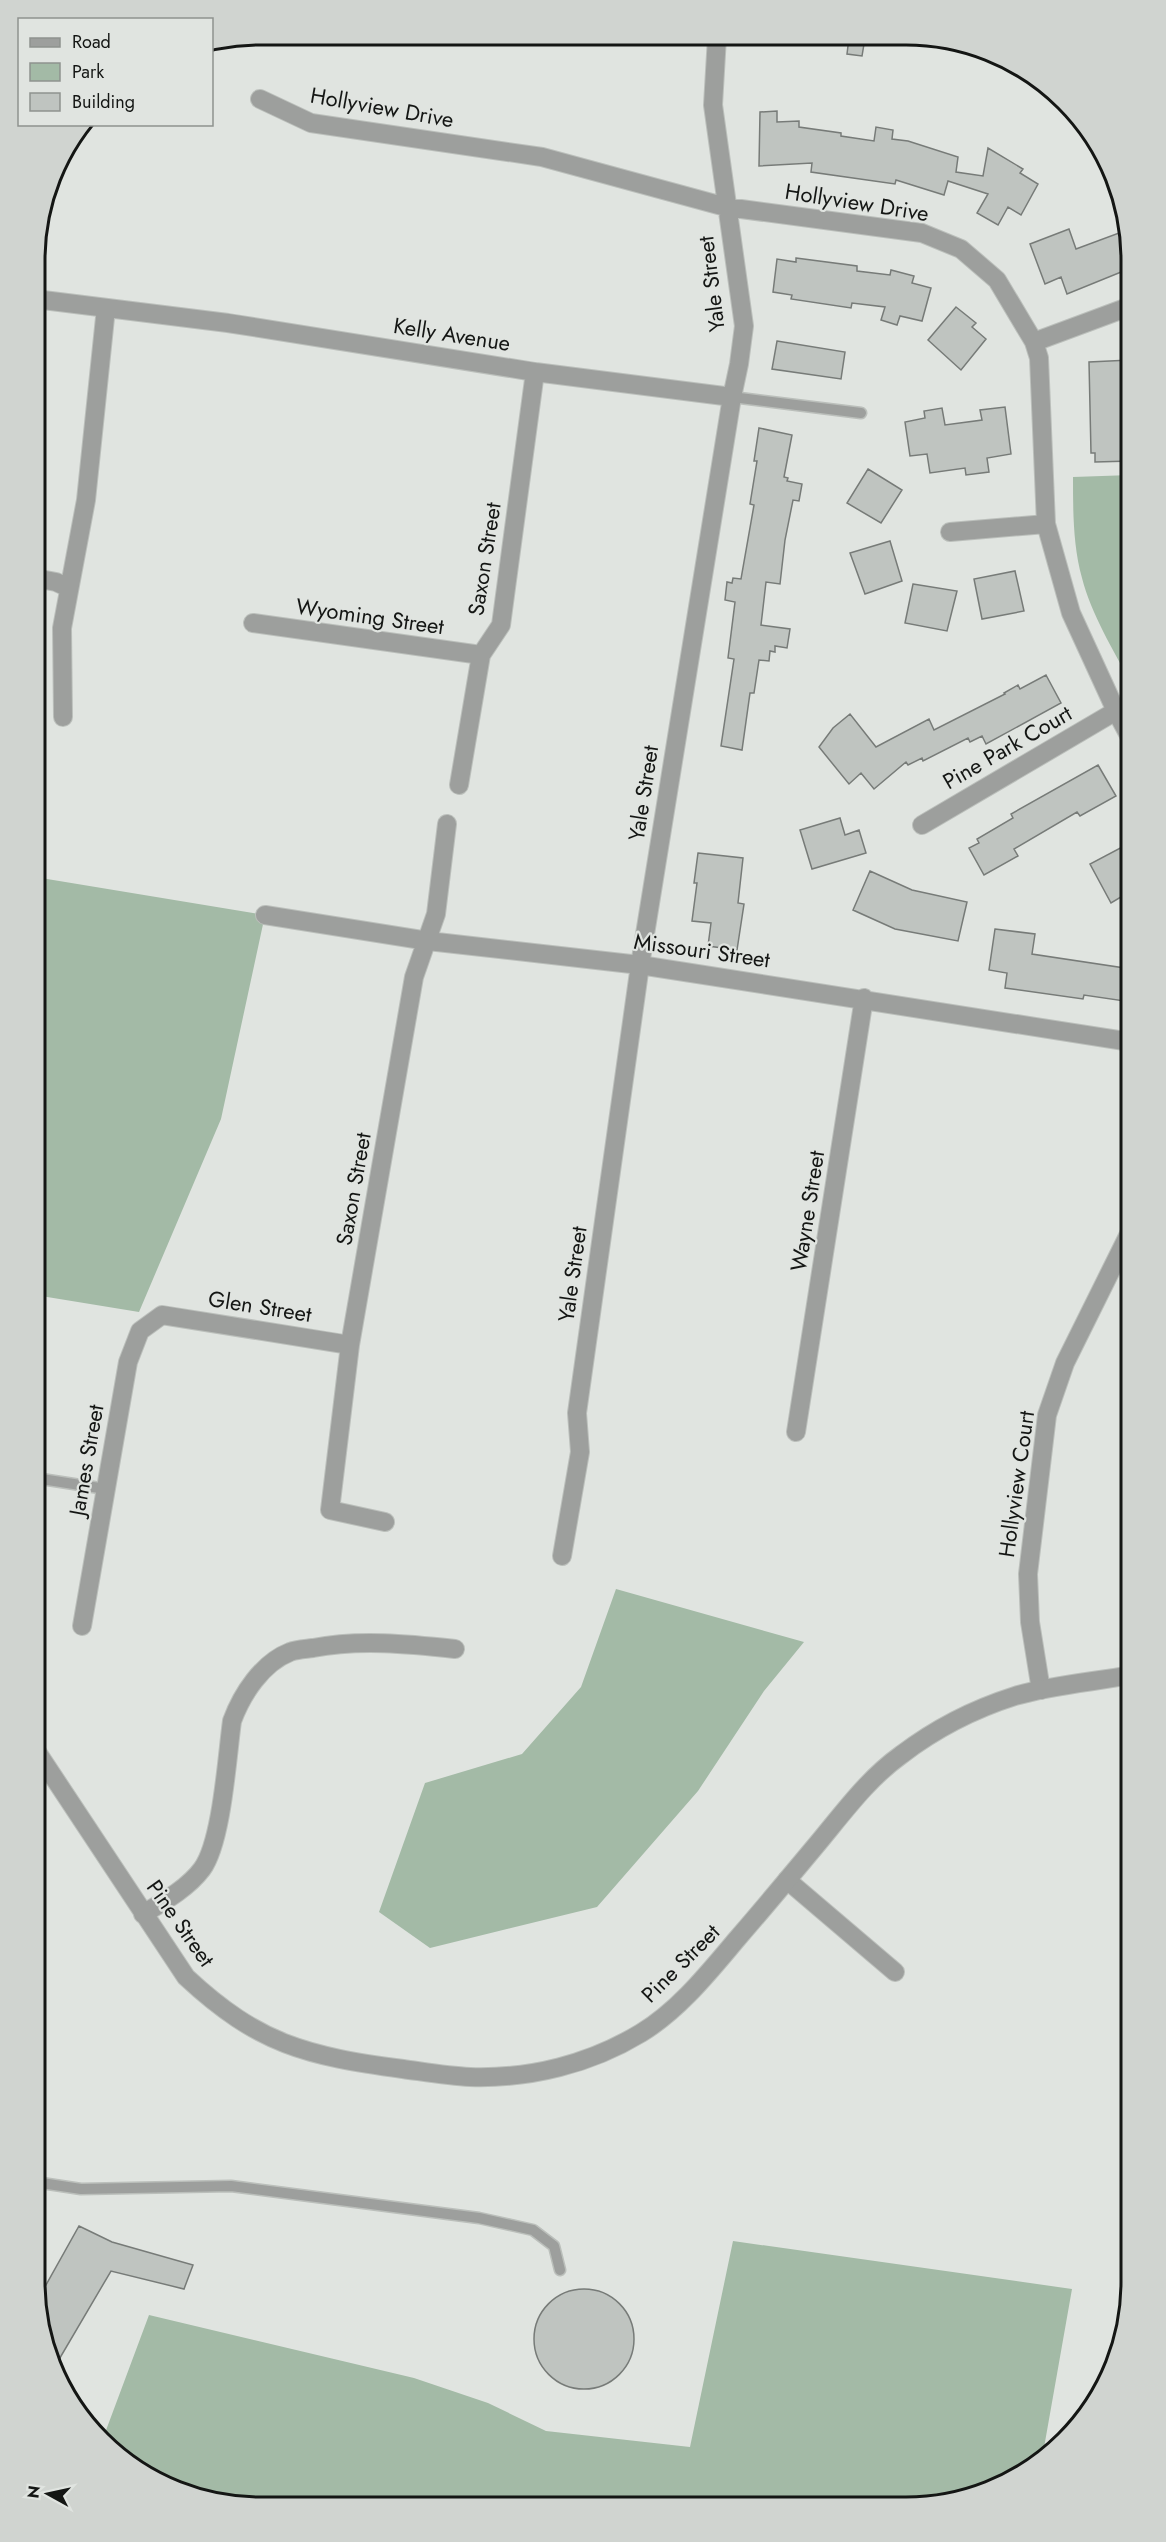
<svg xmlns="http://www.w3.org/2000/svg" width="1166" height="2542" viewBox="0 0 1166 2542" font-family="Jost,sans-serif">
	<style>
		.green { fill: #a3baa6 }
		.building { fill: #bfc4c0; stroke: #777b78; stroke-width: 1.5 }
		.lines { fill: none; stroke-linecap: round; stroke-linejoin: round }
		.service-casing { stroke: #bbbfbb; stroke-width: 13 }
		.minor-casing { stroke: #bbbfbb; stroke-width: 20 }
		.tertiary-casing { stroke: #bbbfbb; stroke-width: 20 }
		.service { stroke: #9d9f9d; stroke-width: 10 }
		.minor { stroke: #9d9f9d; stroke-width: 18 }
		.tertiary { stroke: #9d9f9d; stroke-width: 18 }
		.labels { text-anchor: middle; stroke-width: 4.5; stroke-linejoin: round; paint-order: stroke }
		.street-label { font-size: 22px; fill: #141614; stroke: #e0e4e0 }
		.rim { fill: none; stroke: #141614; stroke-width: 3 }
	</style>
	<rect width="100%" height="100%" fill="#e0e4e0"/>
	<!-- green -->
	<path class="green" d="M1131,475V683C1114,651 1091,614 1082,578C1073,546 1073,511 1073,477Z
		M35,877L265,915L221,1119L139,1312L35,1295Z
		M616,1589L804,1642L764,1691L698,1791L597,1907L430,1948L379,1912L425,1783L522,1754L581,1687Z
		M733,2241L1072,2289L1042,2459L1031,2470L965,2500L906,2507L217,2503C176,2489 131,2475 102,2441L149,2315L414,2378L488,2403L546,2431L690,2447Z"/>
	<!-- building -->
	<path class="building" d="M849,38H865L862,56L847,54Z
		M777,111V122L799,121V127L841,133V136L874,141L876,127L893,130L892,139L908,141L958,157L956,172L983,176L988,148L1023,169L1020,173L1038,184L1021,215L1008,207L998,225L977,213L988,194L948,181L944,195L896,180L895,184L811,172L812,163L759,166L760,112Z
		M1069,229L1076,249L1127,230L1131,268L1067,294L1061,277L1045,284L1030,244Z
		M796,258L857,266V271L890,275L891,270L914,276L912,283L931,288L922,321L900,316L897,325L881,320L885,307L852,303L851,308L791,299L792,295L773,292L777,259L796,262Z
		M956,307L976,323L972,327L986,339L961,370L928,340Z
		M777,341L845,352L841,379L772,369Z
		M1130,360L1131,461L1095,462V453H1091L1089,362Z
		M1005,407L1011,454L987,458L989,472L966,475L965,468L930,473L927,454L910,456L905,422L925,418L924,411L942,408L945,425L982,420L980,410Z
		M759,428L792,435L784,477L788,478L787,481L802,484L799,501L793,500L785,540L780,584L766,582L761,625L790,629L787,648L775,646V652L770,651L769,661L759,660L754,693H750L742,750L721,746L734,659L728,658L735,602L725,600L727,582L732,583L733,578L741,579L754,505L750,504L757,461H754Z
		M868,469L902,490L881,523L847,503Z
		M890,541L902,581L865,594L850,553Z
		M1015,571L1024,611L982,619L974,579Z
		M913,584L957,591L947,631L905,623Z
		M1046,675L1061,703L986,744L982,736L970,742L968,738L923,761L922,758L908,765L906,762L874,789L861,773L849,784L819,747L833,728L850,714L876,747L929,719L934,730L1005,694L1004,693L1018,685L1020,689Z
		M1098,765L1116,796L1080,816L1077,812L1014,849L1018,856L984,875L969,848L979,843L977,839L1013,818L1011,814Z
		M840,818L845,835L859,830L866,853L812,869L800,830Z
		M1126,845L1131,855V891L1111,903L1090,864Z
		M698,853L743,858L738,903L744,904L737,950L708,946L711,923L692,921L697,883H694Z
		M870,871L912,890L967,902L958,941L895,929L853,910Z
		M995,929L1035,934L1032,954L1131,969V1002L1084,995L1083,999L1005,988L1007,973L989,970Z
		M79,2226L112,2242L193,2265L184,2289L111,2271L54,2368L42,2341L37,2301Z
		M534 2339a50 50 0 1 1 100 0a50 50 0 1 1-100 0Z"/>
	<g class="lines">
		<!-- service casing -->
		<g class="service-casing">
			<path id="service" d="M732,397L861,413
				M35,1478L106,1489
				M35,2182L81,2189L231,2186L479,2218L533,2230L554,2246L560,2270"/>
		</g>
		<!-- minor casing -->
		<g class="minor-casing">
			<path id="minor" d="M260,99L311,123L542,157L726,207L922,233L961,249L997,280L1034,342L1039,358L1046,524L1071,613L1116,711L1131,739
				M35,299L228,323L535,372L732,397
				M1034,342L1131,306
				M950,532L1046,524
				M35,578L56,582L69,588
				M253,623L481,655
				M63,717L62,628L86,500L106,308
				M459,785L481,655L501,625L535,372
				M922,825L1116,711
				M265,915L428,941L640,965L1131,1042
				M796,1432L864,998
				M385,1522L330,1510L350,1345L414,977L436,914L447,824
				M562,1556L580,1452L577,1413L640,965L732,397L739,364L744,326L713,105L717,37
				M82,1626L128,1362L140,1331L162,1315L350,1345
				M1041,1690L1030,1622L1028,1574L1047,1415L1065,1363L1131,1230
				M787,1880L895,1972
				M143,1914C163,1902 188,1888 202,1869C222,1842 227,1757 232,1721C242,1694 262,1663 290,1652C297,1649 306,1649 313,1648C359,1639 409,1644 455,1649"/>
		</g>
		<!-- tertiary casing -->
		<g class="tertiary-casing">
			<path id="tertiary" d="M35,1749L186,1977C259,2045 307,2056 403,2069C425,2072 448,2076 470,2077C530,2079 590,2064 641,2033C679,2010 709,1972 737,1939C763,1909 788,1879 813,1849C841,1816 866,1780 901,1755C935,1729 974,1709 1015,1696C1052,1685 1093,1682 1131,1675"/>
		</g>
		<!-- service -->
		<use href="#service" class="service"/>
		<!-- minor -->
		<use href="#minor" class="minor"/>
		<!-- tertiary -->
		<use href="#tertiary" class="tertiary"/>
	</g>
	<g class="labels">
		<!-- street labels -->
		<g class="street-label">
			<text transform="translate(382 107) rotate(10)" y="8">Hollyview Drive</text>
			<text transform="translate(857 202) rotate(9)" y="8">Hollyview Drive</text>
			<text transform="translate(711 284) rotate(-97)" y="8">Yale Street</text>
			<text transform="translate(452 334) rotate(9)" y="8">Kelly Avenue</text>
			<text transform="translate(484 559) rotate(-81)" y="8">Saxon Street</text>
			<text transform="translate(370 616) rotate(8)" y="8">Wyoming Street</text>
			<text transform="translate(1007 747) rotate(-30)" y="8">Pine Park Court</text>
			<text transform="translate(643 793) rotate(-81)" y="8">Yale Street</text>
			<text transform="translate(702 950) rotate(8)" y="8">Missouri Street</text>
			<text transform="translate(353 1189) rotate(-80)" y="8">Saxon Street</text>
			<text transform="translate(807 1211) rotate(-81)" y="8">Wayne Street</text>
			<text transform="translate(572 1274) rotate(-82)" y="8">Yale Street</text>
			<text transform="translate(260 1306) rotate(9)" y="8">Glen Street</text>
			<text transform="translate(86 1460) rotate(-80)" y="8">James Street</text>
			<text transform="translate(1016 1484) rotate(-82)" y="8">Hollyview Court</text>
			<text transform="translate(181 1923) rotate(55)" y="8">Pine Street</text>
			<text transform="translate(680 1963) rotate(-45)" y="8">Pine Street</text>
		</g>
	</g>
	<!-- crop -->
	<path d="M0 0H1166V2542H0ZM260 45H906A215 215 0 0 1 1121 260V2282A215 215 0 0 1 906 2497H260A215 215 0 0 1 45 2282V260A215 215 0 0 1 260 45Z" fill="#d0d4d0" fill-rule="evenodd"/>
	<path class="rim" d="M260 45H906A215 215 0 0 1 1121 260V2282A215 215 0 0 1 906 2497H260A215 215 0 0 1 45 2282V260A215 215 0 0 1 260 45Z"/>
	<!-- legend -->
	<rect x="18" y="18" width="195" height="108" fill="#e0e4e0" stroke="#8e928e" stroke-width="1.5"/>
	<rect x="30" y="38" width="30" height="9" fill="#9d9f9d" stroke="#8e928e" stroke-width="1.5"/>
	<text x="72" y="48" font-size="18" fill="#141614">Road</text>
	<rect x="30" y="63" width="30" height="18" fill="#a3baa6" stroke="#8e928e" stroke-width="1.5"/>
	<text x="72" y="78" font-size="18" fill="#141614">Park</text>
	<rect x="30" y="93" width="30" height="18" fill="#bfc4c0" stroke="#8e928e" stroke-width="1.5"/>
	<text x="72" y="108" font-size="18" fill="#141614">Building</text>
	<!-- north arrow -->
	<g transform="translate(48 2494) rotate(278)" stroke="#e0e4e0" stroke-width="4.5" paint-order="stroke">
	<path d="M0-4.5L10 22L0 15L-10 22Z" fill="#141614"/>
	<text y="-9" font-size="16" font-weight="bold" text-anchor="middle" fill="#141614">N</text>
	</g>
</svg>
